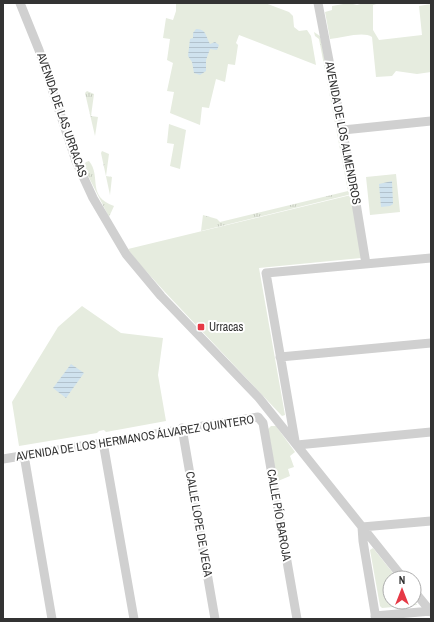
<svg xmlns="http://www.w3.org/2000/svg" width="434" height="622" viewBox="0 0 434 622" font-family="'Archivo Narrow',sans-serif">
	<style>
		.grass { fill: url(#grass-tufts) }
		.park { fill: #e6ecdf }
		.water { fill: url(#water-rules) }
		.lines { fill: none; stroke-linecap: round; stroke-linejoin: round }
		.minor { stroke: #d0d0d0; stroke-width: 9 }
		.poi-dot { fill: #e63946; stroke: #fff; stroke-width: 1.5 }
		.labels { text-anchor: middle; stroke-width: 4; stroke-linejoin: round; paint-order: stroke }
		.street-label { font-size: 12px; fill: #333; stroke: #fff }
		.poi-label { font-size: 12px; fill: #333; stroke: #fff; text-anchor: start }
	</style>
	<defs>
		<pattern id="grass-tufts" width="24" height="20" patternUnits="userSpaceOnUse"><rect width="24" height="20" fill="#e6ecdf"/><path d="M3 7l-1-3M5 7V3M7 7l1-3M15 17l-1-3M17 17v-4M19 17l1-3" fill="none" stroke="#c6cbc0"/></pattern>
		<pattern id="water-rules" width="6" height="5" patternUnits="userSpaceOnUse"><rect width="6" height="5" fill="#cfe2ee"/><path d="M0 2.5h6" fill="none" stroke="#b2c2cd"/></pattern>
	</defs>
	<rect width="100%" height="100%" fill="#fff"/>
	<!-- grass -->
	<path class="grass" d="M314,32L320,36L352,194L201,231L203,215L217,219L220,222L348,191L319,39L315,36Z
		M87,91L94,94L91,116L98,117L95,136L85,93Z
		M102,151L109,154L106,176L112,177L110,195L101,153Z
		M89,161C102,177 86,196 114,206L109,217L83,166L86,162Z"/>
	<!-- park -->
	<path class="park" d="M176,3H265L289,12L293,16L294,27L299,31L307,30L311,36L316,65L239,35L236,43L238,45L235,65L228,64L225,82L216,79L209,108L202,107L200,125L170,113L174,92L167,91L173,63L167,60L170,39L163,38L166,18L173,20L176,11Z
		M349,3L357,5L364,3H380L373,5V30L379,40L422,35L419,6L431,4V72L417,74L396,71L392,76L376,77L372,37C363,31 342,38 330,39L325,12L332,10V6Z
		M169,124L186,130L180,169L170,166L174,144L167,143Z
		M396,174L400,212L370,215L366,177Z
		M351,195L361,258L259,268L285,415L282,416L164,291L136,260L128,249Z
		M82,306L121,333L163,338L158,375L166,421L106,432L104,430L99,431L97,433L19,446L12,402L58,327Z
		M271,426H276L295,452L290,456L294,467L288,469L290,476L278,481H277L268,429Z
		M373,548L397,578H390V602H414V599L417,605L382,608L380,606L370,550Z"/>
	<!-- water -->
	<path class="water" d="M196,29C206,28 206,37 210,44L215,42L219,45L217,50L210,49L206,60V71L200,75L194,73L192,62L188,56L190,39L193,38V33Z
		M392,181L393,204L390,206L381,207L379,184Z
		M71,364L84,373L66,398L53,388Z"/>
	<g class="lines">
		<!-- minor -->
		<path class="minor" d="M20,3L39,50L76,161L93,198L126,254L161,296L259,398L403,578
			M318,3L354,191L366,264
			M343,130L431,121
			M280,357L431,343
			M182,428L215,619
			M295,441L266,273L431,258
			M103,442L134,619
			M297,445L431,432
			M24,455L52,619
			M3,459L258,417L263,423L297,619
			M362,527L363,541L376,619
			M362,527L431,521
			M414,591L431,612
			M375,616L431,611"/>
	</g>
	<!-- markers -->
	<rect class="poi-dot" x="197" y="323" width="8" height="8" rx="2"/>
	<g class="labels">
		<!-- street labels -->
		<g class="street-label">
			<text transform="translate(62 115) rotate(71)" y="4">AVENIDA DE LAS URRACAS</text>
			<text transform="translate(343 133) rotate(79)" y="4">AVENIDA DE LOS ALMENDROS</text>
			<text transform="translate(135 438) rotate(-9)" y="4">AVENIDA DE LOS HERMANOS ÁLVAREZ QUINTERO</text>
			<text transform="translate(279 515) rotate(80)" y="4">CALLE PÍO BAROJA</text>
			<text transform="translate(199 524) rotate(80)" y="4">CALLE LOPE DE VEGA</text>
		</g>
		<!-- poi labels -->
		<g class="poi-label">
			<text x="209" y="331">Urracas</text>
		</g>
	</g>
	<!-- border -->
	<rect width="434" height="622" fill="none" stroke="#333333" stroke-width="8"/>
	<!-- north arrow -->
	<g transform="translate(402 590)"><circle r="19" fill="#ffffff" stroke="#adadad"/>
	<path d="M0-3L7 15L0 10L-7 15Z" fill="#e63946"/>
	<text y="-6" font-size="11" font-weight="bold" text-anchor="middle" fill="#333333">N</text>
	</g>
</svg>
